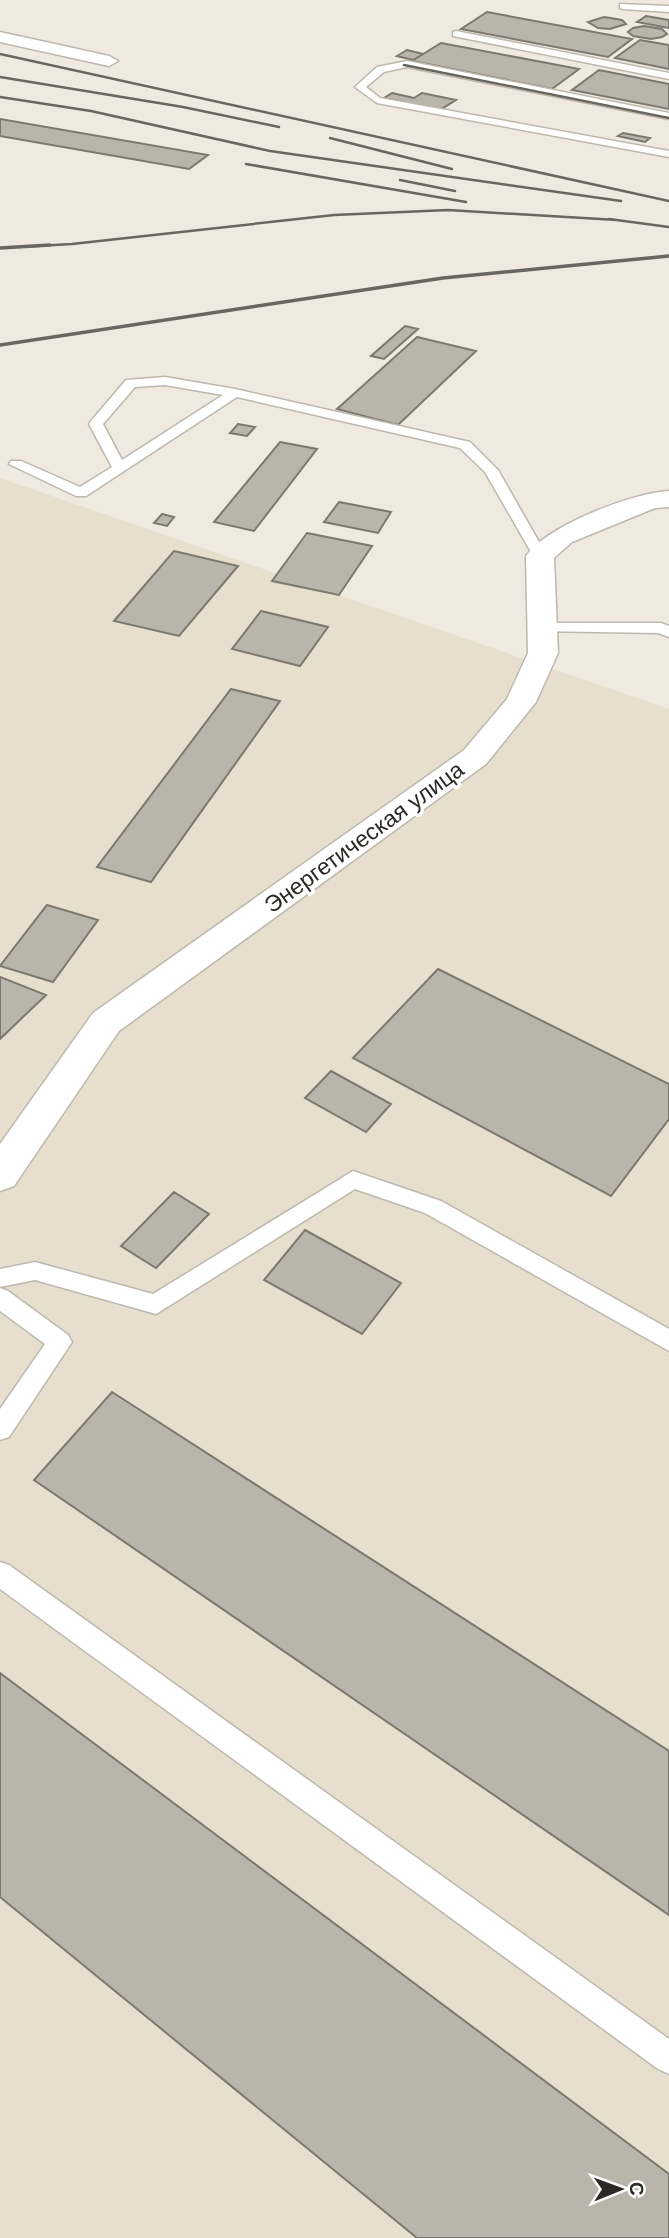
<svg xmlns="http://www.w3.org/2000/svg" width="669" height="2238" viewBox="0 0 669 2238" font-family="Helvetica,sans-serif">
  <style>
    .built { fill: #e7dece }
    .building { fill: #bab5ab; stroke: #7d786f; stroke-width: 2 }
    .lines { fill: none; stroke-linecap: round; stroke-linejoin: round }
    .lane-casing { stroke: #bdb8ae; stroke-width: 3 }
    .street-casing { stroke: #bdb8ae; stroke-width: 3 }
    .lane { fill: #fff; fill-rule: evenodd }
    .street { fill: #fff; fill-rule: evenodd }
    .rail-far1 { stroke: #696660; stroke-width: 2.5 }
    .rail { stroke: #696660; stroke-width: 3.5 }
    .labels { text-anchor: middle; dominant-baseline: central; stroke-width: 7; stroke-linejoin: round; paint-order: stroke }
    .street-label { font-size: 23px; fill: #2b2925; stroke: #fff }
  </style>
  <rect width="100%" height="100%" fill="#efe9df"/>
  <!-- built -->
  <path class="built" d="M 0,478 L 669,709 L 669,2238 L 0,2238 Z"/>
  <!-- building -->
  <path class="building" d="M 487,12 L 632,39 L 608,57 L 461,29 Z
    M 646,16 L 669,20 L 669,28 L 637,22 Z
    M 604,17 L 622,20 L 626,24 L 610,29 L 598,28 L 588,22 Z
    M 644,26 L 662,29 L 667,34 L 662,37 L 651,39 L 633,36 L 628,32 L 633,28 Z
    M 640,40 L 669,45 L 669,69 L 615,58 Z
    M 441,43 L 579,69 L 552,89 L 412,61 Z
    M 407,50 L 423,54 L 413,60 L 397,56 Z
    M 599,70 L 669,84 L 669,109 L 572,90 Z
    M 392,93 L 414,98 L 422,93 L 456,100 L 440,110 L 384,98 Z
    M 0,119 L 208,155 L 189,169 L 0,136 Z
    M 623,133 L 650,138 L 645,142 L 618,136 Z
    M 405,326 L 418,329 L 384,359 L 371,356 Z
    M 417,337 L 476,351 L 398,425 L 337,409 Z
    M 238,424 L 255,427 L 247,436 L 230,433 Z
    M 280,442 L 317,449 L 254,531 L 214,522 Z
    M 339,502 L 391,512 L 378,533 L 324,522 Z
    M 162,514 L 174,517 L 167,526 L 154,523 Z
    M 307,533 L 372,546 L 339,595 L 272,581 Z
    M 174,551 L 238,566 L 179,636 L 114,621 Z
    M 261,611 L 328,627 L 300,666 L 232,649 Z
    M 231,689 L 280,701 L 151,882 L 97,867 Z
    M 47,905 L 98,920 L 53,982 L 0,966 Z
    M 438,969 L 669,1084 L 669,1119 L 611,1196 L 353,1058 Z
    M 0,977 L 46,995 L 0,1039 Z
    M 331,1071 L 391,1104 L 366,1132 L 305,1098 Z
    M 174,1192 L 209,1214 L 156,1268 L 121,1246 Z
    M 305,1230 L 401,1283 L 362,1334 L 264,1280 Z
    M 112,1392 L 669,1751 L 669,1915 L 34,1480 Z
    M 0,1673 L 669,2174 L 669,2238 L 417,2238 L 0,1897 Z"/>
  <g class="lines">
    <defs>
      <path id="lane" d="M 620,4 L 669,6 L 669,12 L 623,9 L 620,8 Z
        M 456,31 L 669,73 L 669,79 L 453,36 L 453,32 Z
        M 407,61 L 669,113 L 669,119 L 407,67 L 384,72 L 366,87 L 380,98 L 669,151 L 669,157 L 377,103 L 355,87 L 377,67 Z
        M 165,377 L 235,389 L 470,442 L 498,470 L 547,556 L 540,560 L 535,559 L 485,472 L 460,448 L 237,397 L 86,496 L 76,496 L 9,464 L 11,461 L 21,461 L 80,487 L 112,467 L 89,424 L 91,421 L 126,380 ZM 165,385 L 223,395 L 122,460 L 103,424 L 135,387 Z
        M 541,623 L 661,623 L 669,626 L 669,637 L 658,633 L 535,631 L 533,628 L 535,625 Z
        M 353,1171 L 441,1201 L 669,1329 L 669,1351 L 425,1213 L 355,1189 L 156,1314 L 35,1280 L 0,1287 L 0,1269 L 35,1262 L 153,1294 Z
        M 0,1288 L 8,1291 L 68,1335 L 72,1342 L 9,1437 L 0,1440 L 0,1409 L 45,1344 L 0,1311 Z
        M 0,1562 L 9,1565 L 669,2039 L 669,2074 L 658,2069 L 0,1589 Z"/>
      <path id="street" d="M 0,32 L 109,56 L 118,61 L 109,66 L 0,42 Z
        M 669,491 L 669,507 L 655,508 L 572,542 L 554,558 L 558,653 L 536,702 L 486,764 L 119,1031 L 14,1186 L 0,1191 L 0,1144 L 93,1013 L 464,750 L 507,699 L 528,653 L 526,556 C 548,525 632,493 669,491 Z"/>
    </defs>
    <!-- lane casing -->
    <use href="#lane" class="lane-casing"/>
    <!-- street casing -->
    <use href="#street" class="street-casing"/>
    <!-- lane -->
    <use href="#lane" class="lane"/>
    <!-- street -->
    <use href="#street" class="street"/>
    <!-- rail-far1 -->
    <path class="rail-far1" d="M 0,54 L 669,201
      M 404,65 L 669,118
      M 0,77 L 183,107 L 279,127
      M 0,97 L 91,111 L 270,151 L 621,201
      M 330,138 L 452,169
      M 246,164 L 466,202
      M 400,180 L 455,191
      M 609,219 L 669,227
      M 19,247 L 72,244 L 334,215 L 448,210 L 617,220"/>
    <!-- rail -->
    <path class="rail" d="M 0,248 L 50,245
      M 0,345 L 443,278 L 669,256"/>
  </g>
  <g class="labels">
    <!-- street labels -->
    <g class="street-label">
      <text transform="translate(364 837) rotate(-36)">Энергетическая улица</text>
    </g>
  </g>
  <!-- north arrow -->
  <g transform="translate(620 2189) rotate(89)" stroke="#ffffff" stroke-width="5" paint-order="stroke">
  <path d="M0-5L12 26L0 18L-12 26Z" fill="#2b2925"/>
  <text y="-10" font-size="19" font-weight="bold" text-anchor="middle" fill="#2b2925">С</text>
  </g>
</svg>
